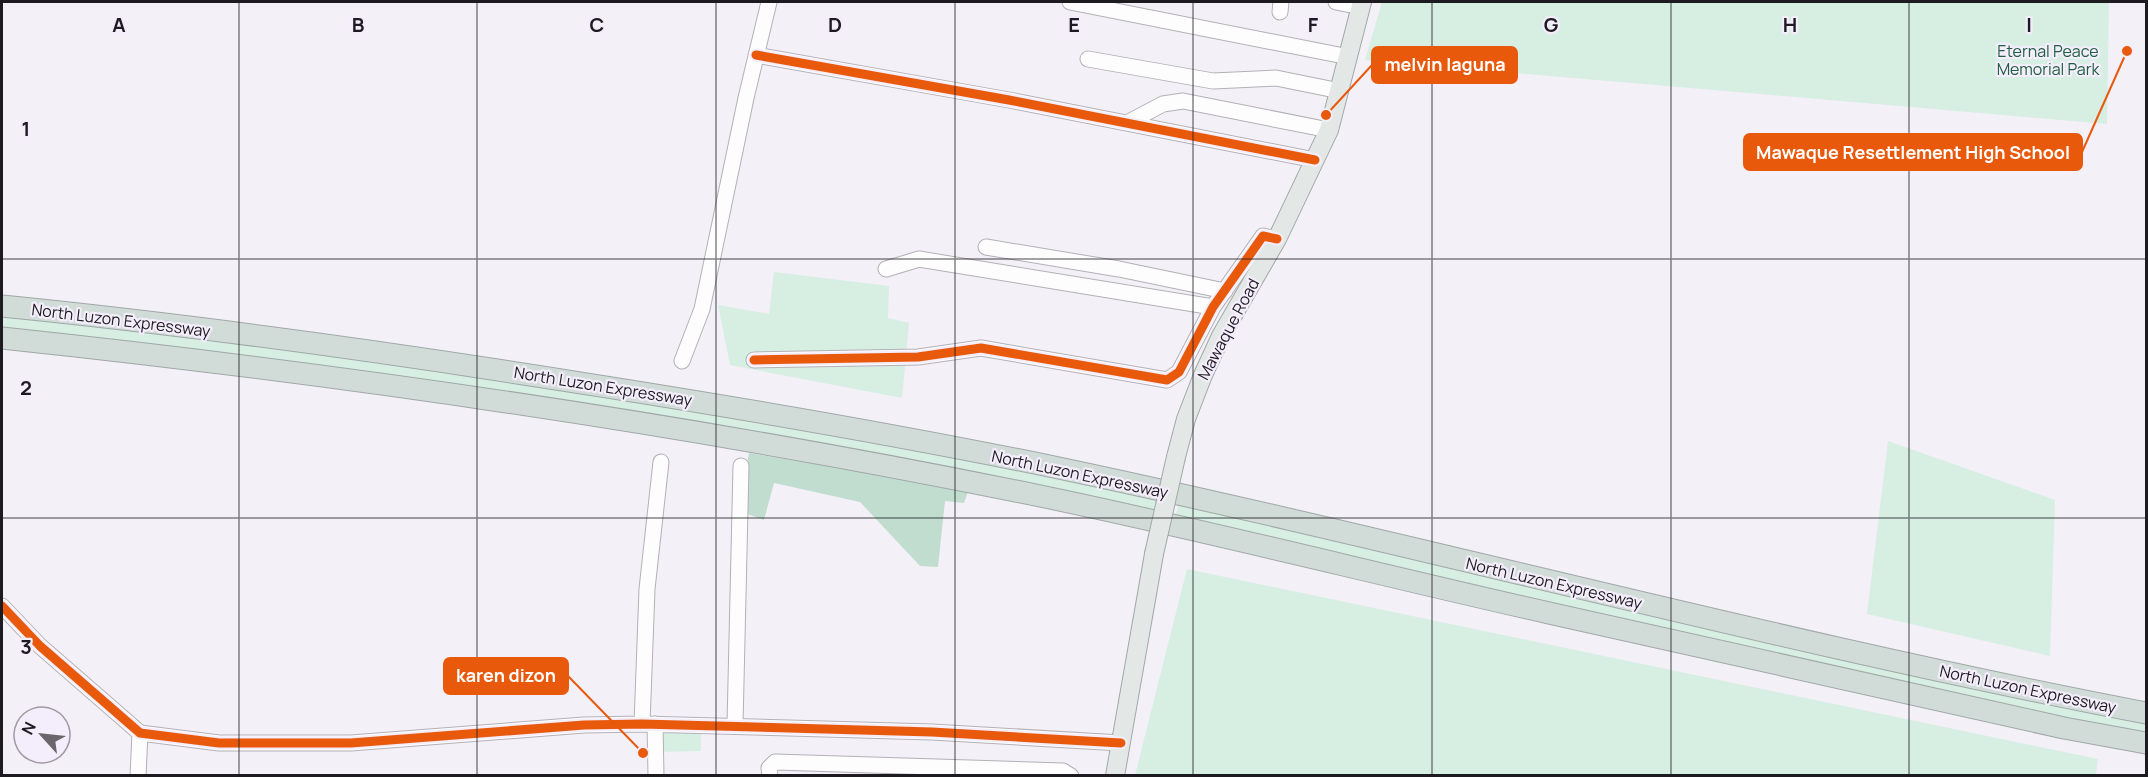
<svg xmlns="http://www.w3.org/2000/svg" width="2148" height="777" viewBox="0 0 2148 777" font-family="Manrope,sans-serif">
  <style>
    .green { fill: #d7eee3 }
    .forest { fill: #c1ddd0 }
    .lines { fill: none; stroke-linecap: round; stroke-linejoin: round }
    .minor-casing { stroke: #b3b0b6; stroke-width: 17 }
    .major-casing { stroke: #a0a8a7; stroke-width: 20 }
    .highway-casing { stroke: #a0a8a7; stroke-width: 23 }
    .minor { stroke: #fdfdfe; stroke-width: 15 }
    .major { stroke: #e3e8e6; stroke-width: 18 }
    .highway { stroke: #d1dbd7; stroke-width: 21 }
    .major-bridge-casing { stroke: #a0a8a7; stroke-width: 20; stroke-linecap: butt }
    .major-bridge { stroke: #e3e8e6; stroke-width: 18 }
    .cycleway-casing { stroke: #f4edfb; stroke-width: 13 }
    .cycleway { stroke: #e8590c; stroke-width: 9 }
    .grid { fill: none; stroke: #1e1b20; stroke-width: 1.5; stroke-opacity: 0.55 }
    .labels { text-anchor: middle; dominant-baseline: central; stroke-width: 4.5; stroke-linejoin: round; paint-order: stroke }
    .park-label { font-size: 16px; fill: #216042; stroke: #f4edfb }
    .street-label { font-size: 16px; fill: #1e1b20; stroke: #f4edfb }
    .grid-label { font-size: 20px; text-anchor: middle; font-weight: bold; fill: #1e1b20; stroke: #f4edfb; stroke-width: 4.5; stroke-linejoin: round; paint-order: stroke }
    .leader { fill: none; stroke: #e8590c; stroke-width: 2 }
    .callout-dot { fill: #e8590c; stroke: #f4edfb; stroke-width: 2 }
    .callout { fill: #e8590c; stroke: #e8590c; stroke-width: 2 }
    .callout-label { font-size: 18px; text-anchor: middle; font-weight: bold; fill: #fff }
  </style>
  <rect width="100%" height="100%" fill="#f4f0f8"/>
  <!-- green -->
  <path class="green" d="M 1382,2 L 2109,2 L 2107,124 L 1365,60 Z
    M 774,272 L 889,286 L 888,318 L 909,323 L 902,398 L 730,365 L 718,305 L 769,314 Z
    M 2,313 L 335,354 L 743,416 L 1166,498 L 1161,518 L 161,346 L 2,328 Z
    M 1888,441 L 2055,500 L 2050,656 L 1867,614 Z
    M 1179,502 L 2146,720 L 2146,737 L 1174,522 Z
    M 1187,569 L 2098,759 L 2096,775 L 1135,775 Z
    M 659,726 L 701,726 L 701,751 L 659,752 Z"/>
  <!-- forest -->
  <path class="forest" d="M 749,453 L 969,489 L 964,503 L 945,501 L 938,567 L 920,566 L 860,502 L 774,483 L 764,520 L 739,511 Z"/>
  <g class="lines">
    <defs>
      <path id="minor" d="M 1070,2 L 1349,57
        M 1336,2 L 1361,7
        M 1280,12 L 1281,2
        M 756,55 L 1009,100 L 1315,160
        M 1088,59 L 1213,81 L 1276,78 L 1340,91
        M 1127,123 L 1163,104 L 1183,101 L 1329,130
        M 986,247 L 1119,269 L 1225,291
        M 886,269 L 919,259 L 1213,307
        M 754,360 L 918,357 L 981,348 L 1167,380 L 1179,372 L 1213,307 L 1263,236 L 1277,239
        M 682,361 L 702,309 L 746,98 L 769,2
        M 2,606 L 40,646 L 140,733 L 219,743 L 351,743 L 584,725 L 642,724 L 932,732 L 1121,743
        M 642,724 L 647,589 L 661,462
        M 655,724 L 656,776
        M 735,725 L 741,466
        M 138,776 L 140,733
        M 770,776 L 769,768 L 775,762 L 1063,771 L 1071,776"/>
      <path id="major" d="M 1176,457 L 1186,419 L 1203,375 L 1221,336 L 1277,239 L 1329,130 L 1362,2
        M 1115,776 L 1154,554"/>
      <path id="highway" d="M 2,306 C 202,326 401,354 600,386 C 752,410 903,436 1054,467 C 1419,544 1780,643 2146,713
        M 2,338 C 351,375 700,426 1045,497 C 1213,532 1380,575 1549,613 C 1720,652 1892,689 2064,728 L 2146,743"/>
    </defs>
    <!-- minor casing -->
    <use href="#minor" class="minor-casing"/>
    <!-- major casing -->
    <use href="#major" class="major-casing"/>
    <!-- highway casing -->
    <use href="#highway" class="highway-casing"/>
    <!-- minor -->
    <use href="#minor" class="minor"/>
    <!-- major -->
    <use href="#major" class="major"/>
    <!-- highway -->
    <use href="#highway" class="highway"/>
    <defs>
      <path id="major-bridge" d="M 1154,554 L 1176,457"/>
    </defs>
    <!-- major-bridge casing -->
    <use href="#major-bridge" class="major-bridge-casing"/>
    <!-- major-bridge -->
    <use href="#major-bridge" class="major-bridge"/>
    <defs>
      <path id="cycleway" d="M 756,55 L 1009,100 L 1315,160
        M 754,360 L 918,357 L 981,348 L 1167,380 L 1179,372 L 1213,307 L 1263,236 L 1277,239
        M 2,606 L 40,646 L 140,733 L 219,743 L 351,743 L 584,725 L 642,724 L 932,732 L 1121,743"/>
    </defs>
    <!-- cycleway casing -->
    <use href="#cycleway" class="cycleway-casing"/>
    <!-- cycleway -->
    <use href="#cycleway" class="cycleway"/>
  </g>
  <!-- grid -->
  <path class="grid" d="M 239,2 L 239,776M 477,2 L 477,776M 716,2 L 716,776M 955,2 L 955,776M 1193,2 L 1193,776M 1432,2 L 1432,776M 1671,2 L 1671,776M 1909,2 L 1909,776M 2,259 L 2146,259M 2,518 L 2146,518"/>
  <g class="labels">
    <!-- park labels -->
    <g class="park-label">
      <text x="2048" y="51">Eternal Peace<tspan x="2048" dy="18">Memorial Park</tspan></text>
    </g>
    <!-- street labels -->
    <g class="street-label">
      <text transform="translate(121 320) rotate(7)">North Luzon Expressway</text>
      <text transform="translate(1228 329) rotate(-62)">Mawaque Road</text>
      <text transform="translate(603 386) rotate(9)">North Luzon Expressway</text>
      <text transform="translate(1080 474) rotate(12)">North Luzon Expressway</text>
      <text transform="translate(1554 583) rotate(13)">North Luzon Expressway</text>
      <text transform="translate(2028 689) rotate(12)">North Luzon Expressway</text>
    </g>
  </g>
  <g class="grid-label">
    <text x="119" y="32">A</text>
    <text x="358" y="32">B</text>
    <text x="597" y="32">C</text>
    <text x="835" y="32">D</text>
    <text x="1074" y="32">E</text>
    <text x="1313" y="32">F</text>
    <text x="1551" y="32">G</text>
    <text x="1790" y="32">H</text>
    <text x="2029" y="32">I</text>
    <text x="26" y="136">1</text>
    <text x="26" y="395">2</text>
    <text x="26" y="654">3</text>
  </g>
  <!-- callouts -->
  <path class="leader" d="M1326 115L1372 65M2127 51L2082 152M643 753L568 676"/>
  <g class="callout-dot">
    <circle cx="1326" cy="115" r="6"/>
    <circle cx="2127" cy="51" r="6"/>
    <circle cx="643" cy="753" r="6"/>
  </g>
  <g class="callout">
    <rect x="1372" y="47" width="145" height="36" rx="6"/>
    <rect x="1744" y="134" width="338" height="36" rx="6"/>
    <rect x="444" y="658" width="124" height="36" rx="6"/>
  </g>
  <g class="callout-label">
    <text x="1445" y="71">melvin laguna</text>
    <text x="1913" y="159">Mawaque Resettlement High School</text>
    <text x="506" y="682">karen dizon</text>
  </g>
  <!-- border -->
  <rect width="2148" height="777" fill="none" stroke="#1e1b20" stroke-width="6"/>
  <!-- north arrow -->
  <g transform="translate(42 735) rotate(297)"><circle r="28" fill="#f4edfb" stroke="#9e99a3" stroke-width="1.5"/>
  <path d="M0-4.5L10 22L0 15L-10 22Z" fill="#69666c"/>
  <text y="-9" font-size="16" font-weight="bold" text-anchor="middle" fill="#1e1b20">N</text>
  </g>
</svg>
